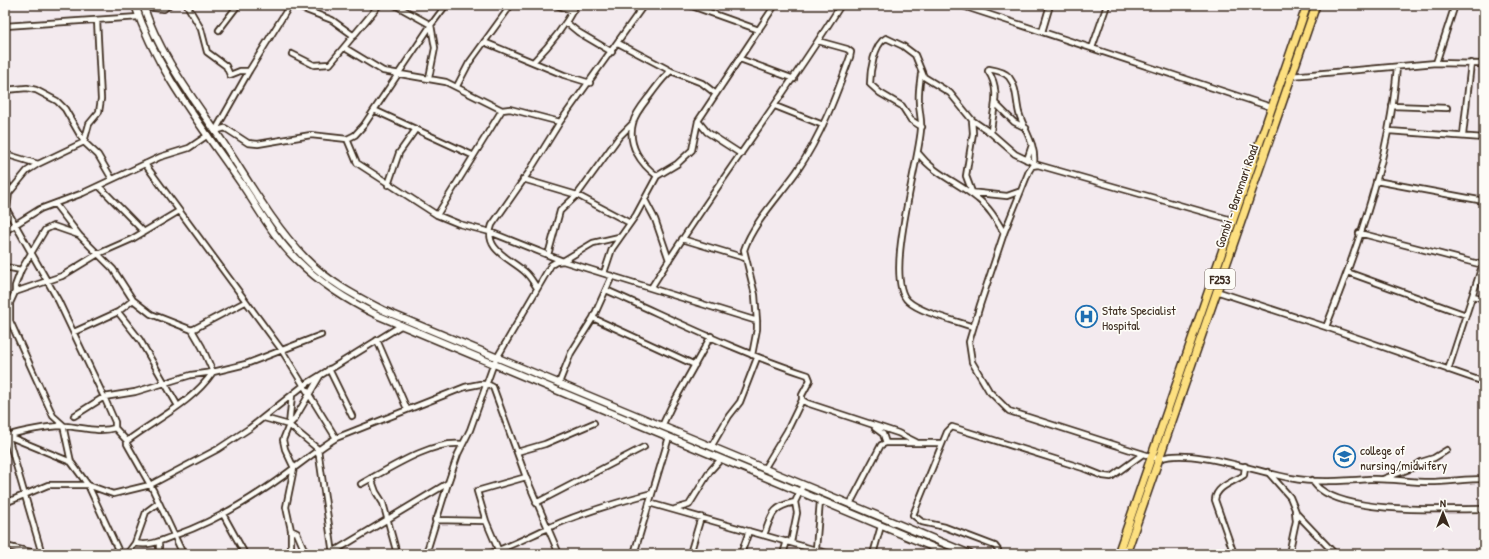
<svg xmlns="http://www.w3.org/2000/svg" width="1489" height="559" viewBox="0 0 1489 559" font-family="'Patrick Hand',sans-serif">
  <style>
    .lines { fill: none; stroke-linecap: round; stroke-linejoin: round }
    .minor-casing { stroke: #3b2a1e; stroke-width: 8 }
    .secondary-casing { stroke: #3b2a1e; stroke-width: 9 }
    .primary-casing { stroke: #3b2a1e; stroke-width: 10 }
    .minor { stroke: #fdfcf7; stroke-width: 4.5 }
    .secondary { stroke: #fdfcf7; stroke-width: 6 }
    .primary { stroke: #fde080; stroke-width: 7 }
    .labels { text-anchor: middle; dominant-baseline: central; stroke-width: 3.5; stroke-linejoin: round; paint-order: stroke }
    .shield { fill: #fdfcf7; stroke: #75695f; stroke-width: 1 }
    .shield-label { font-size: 12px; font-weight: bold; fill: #3b2a1e }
    .street-label { font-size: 13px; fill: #3b2a1e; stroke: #fdfcf7 }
    .poi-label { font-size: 13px; fill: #3b2a1e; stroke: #fdfcf7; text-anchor: start }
  </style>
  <rect width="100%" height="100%" fill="#f3eaee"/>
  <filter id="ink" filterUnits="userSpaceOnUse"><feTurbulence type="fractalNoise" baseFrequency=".025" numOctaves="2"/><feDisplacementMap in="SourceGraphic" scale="8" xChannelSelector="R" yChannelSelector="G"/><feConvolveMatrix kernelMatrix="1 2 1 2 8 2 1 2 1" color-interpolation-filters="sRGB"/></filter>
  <g filter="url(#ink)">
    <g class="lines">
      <defs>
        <path id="minor" d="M 187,5 L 201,29 L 207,52 L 226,66 L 230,75 L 240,71 L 249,71
          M 293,5 L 332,20 L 354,36
          M 395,5 L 431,25 L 435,48 L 429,78
          M 556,5 L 573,11
          M 689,5 L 759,30
          M 960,5 L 1271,107
          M 143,7 L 164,9 L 169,5
          M 567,23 L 578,32 L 612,52
          M 5,26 L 139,17
          M 219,30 L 238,5
          M 1042,32 L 1050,5
          M 484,42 L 564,75 L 590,83
          M 618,43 L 671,71
          M 345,48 L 383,71 L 446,82 L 502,110 L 510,109 L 560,122
          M 1092,48 L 1107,5
          M 292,54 L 314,65 L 330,64 L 379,5
          M 740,59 L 794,79
          M 534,61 C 551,44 565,26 576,5
          M 1436,63 L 1455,5
          M 921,74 C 920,83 918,93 919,102 C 919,111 922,120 921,129 C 919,163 883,279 908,301 C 921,313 957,321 973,327
          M 1291,76 L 1436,63 L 1484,64
          M 457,86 L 469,63 L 511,5
          M 5,90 L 27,88 L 36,90 L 57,101 L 65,109 L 84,142 L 98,155 L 112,179
          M 995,103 L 1014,122 L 1026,128
          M 775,106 L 823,125
          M 1392,106 L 1447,108
          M 374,110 L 472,155
          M 698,121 L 707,132 L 741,154
          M 922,127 L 911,120 L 902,106 L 880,93 L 870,84 C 870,71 874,44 886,38 L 903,46 L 915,55 L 924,77 L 950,93 L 972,120 L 991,133 L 1015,154 L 1038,165 L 1232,220
          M 215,131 L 225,128 L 248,143 L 258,144 L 311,135 L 347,139 L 355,135 L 364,125 L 431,25 L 446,5
          M 215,131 L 249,71 L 290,5
          M 1389,131 L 1484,138
          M 991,133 C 992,111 1002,91 988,71 L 989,69 C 995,70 1005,72 1009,77 C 1017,87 1016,101 1019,113 C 1024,130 1036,144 1034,163
          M 1463,135 L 1471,63
          M 347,139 L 357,163 L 437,215 L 459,224 L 490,232 L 563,261 L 757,321
          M 918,153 C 935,175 958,182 978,199 C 990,208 997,221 1004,233
          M 5,154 L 38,164
          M 1027,160 L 1032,145
          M 145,164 L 281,349 L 336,438
          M 1038,165 L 1032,166 L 1029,171 L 1004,233 L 980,305 L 969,342 L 972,362 L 989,391 L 1009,411 L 1159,459 C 1190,447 1257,472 1290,478 C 1315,483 1343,481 1369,479 C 1389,478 1409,482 1429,482 C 1447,482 1466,479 1484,479
          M 5,171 L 9,193 L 7,210 L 58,300 L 104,397 L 115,422 L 115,428 L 127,441 L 127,444 L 153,490 L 183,554
          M 657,176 C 641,164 627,145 633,123 C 635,113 645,102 651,94 C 657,86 663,77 671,71 L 702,83 L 716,94
          M 523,179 L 577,195 L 630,223
          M 1376,181 L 1484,201
          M 388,185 L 399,153 L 416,129
          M 99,186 L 144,232
          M 969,192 L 1007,196 L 1021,191
          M 972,192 L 966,176 L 973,133 L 972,120
          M 9,193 L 27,171 L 38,164 L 84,142 L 89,124 L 99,112 L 101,99 L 97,20
          M 645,200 L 655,219 L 669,260
          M 55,204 L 79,235 L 113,269 L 133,300 L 151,314 L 192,330 L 202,347 L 213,372 C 192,403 156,419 127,441
          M 437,215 L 502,110
          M 5,231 L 40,209 L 83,193 L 160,157 L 189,148 L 208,135
          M 1359,233 L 1483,265
          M 682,239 L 745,258
          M 548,255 L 560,211 L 577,195 L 619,137 L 633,123
          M 5,267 L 21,270
          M 1347,272 L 1466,315
          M 604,273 L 612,249 L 636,215 L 657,176 L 677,164 L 692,150 L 698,121 L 775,5
          M 537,288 C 533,282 530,276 524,271 C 509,258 483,249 492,225 L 529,172 L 560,122 L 644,5
          M 651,288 C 711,191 781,101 841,5
          M 606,290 C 672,319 739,353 808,375 L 810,380 L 802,395 L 802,400 L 807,403 L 898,433 L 916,442
          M 1216,291 L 1326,327 L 1484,382
          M 15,292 L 62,276 L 98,254 L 132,239 L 179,211
          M 1473,296 L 1484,299
          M 118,312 L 140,340 L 178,406
          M 593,318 L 695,365
          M 1326,327 C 1359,244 1390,156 1397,67
          M 192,330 L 245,302
          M 74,332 L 118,312 L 133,300
          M 377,340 L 407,409
          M 752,355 L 757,329 L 757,321 L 755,295 L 744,250 C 753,223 781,194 797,171 C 821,136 836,96 850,57 L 851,52 L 847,49 L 818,41
          M 329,369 L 352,416
          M 1448,370 L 1483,263
          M 559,383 L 571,353 L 593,318 L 612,276
          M 74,416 L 104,397 L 135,392 L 191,375 L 213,372 L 246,364 L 321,335
          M 264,418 L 289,425 L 318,449 L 333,554
          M 289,425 L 292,395
          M 662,426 L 671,407 L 711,336
          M 5,427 L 42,554
          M 875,428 L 883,434 L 886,443
          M 7,436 C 18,432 53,425 65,426 C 81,427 99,433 115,428
          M 8,436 L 71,462 L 88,485 L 120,554
          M 711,447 L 729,416 L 740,402 L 757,358
          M 517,452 L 545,444 L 594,423
          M 71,462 L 63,425 L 53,416 L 10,321 L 10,303 L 15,292 L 15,286 L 21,270 L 45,230 L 53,226 L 79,235
          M 764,469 L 787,431 L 802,400
          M 1268,472 L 1290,497 L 1297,514 L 1335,554
          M 371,478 L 376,492 L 383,503 L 397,554
          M 1383,479 L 1412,468 L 1421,462 L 1434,458 L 1447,450
          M 1312,480 C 1314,483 1317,487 1320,489 C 1351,514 1443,509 1482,509
          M 361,484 C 387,470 432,440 462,444
          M 5,503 L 48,485 L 88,485 L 113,494 L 150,485 L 218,449 L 250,428 L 303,386 L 402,325
          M 536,503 L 644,447
          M 649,503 L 830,554
          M 850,504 L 881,445 L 886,443 L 942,443
          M 675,509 L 689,505 L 710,471 L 721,459
          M 224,516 L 245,554
          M 435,520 L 486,521
          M 291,530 L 297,533 L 306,554
          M 764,535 C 772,515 771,507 795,502
          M 791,542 L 797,513 L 795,502 L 803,485
          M 135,543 C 150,547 162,540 176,535 C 219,520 257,496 294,468 C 308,458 321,447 336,438 L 465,387 L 480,384 L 487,384 L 493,387 L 526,477 L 559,554
          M 159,543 L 159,554
          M 5,546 L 39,554
          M 333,552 L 448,483 L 458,454 L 470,430 L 494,363 L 551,265 L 556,262 L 563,261 L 593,243 L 619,237
          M 127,554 L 135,543 L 146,512 L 158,503
          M 291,554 L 291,530 L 286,507 L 294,468 L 285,449 L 283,440 L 289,425 L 294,420 L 320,376
          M 426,554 L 448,483
          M 488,554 C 509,547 528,537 548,528 C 580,513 618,502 652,493
          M 500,554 L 486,521 L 477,491 L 526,477
          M 634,554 L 669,437
          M 690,554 L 701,517
          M 741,554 L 749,531
          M 783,554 L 787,541
          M 817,554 L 816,549 L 820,501
          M 873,554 L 881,526
          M 997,554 L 998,550 L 995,546 L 945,527 L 922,522 L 913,515 L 947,432 L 952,427 L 1083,468 L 1103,476 L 1111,477 L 1143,454
          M 1234,554 L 1215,500 C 1216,486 1234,482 1244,475 L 1245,466
          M 1289,554 L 1296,521 L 1295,511"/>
        <path id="secondary" d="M 135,5 C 157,72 204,129 243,186 C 260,211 275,239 297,260 C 321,284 348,301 379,316 L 949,554
          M 143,5 C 160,57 194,99 224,144 C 249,182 273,225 305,258 C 328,282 356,296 385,311 L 970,554"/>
        <path id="primary" d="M 1118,554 L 1307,5
          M 1126,554 L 1316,5"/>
      </defs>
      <!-- minor casing -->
      <use href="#minor" class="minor-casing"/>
      <!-- secondary casing -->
      <use href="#secondary" class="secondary-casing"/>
      <!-- primary casing -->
      <use href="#primary" class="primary-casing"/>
      <!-- minor -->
      <use href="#minor" class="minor"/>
      <!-- secondary -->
      <use href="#secondary" class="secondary"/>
      <!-- primary -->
      <use href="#primary" class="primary"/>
    </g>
  </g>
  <!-- icons -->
  <defs>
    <symbol id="hospital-ring" viewBox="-11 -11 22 22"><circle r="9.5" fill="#fdfcf7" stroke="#1f6fb2" stroke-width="1.5"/><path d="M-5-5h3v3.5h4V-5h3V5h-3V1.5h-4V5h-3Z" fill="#1f6fb2"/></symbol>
    <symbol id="university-ring" viewBox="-11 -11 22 22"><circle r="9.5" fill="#fdfcf7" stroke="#1f6fb2" stroke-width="1.5"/><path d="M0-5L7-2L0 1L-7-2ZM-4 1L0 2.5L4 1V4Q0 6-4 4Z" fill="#1f6fb2"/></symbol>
  </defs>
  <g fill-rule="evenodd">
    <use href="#hospital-ring" x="1074" y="304" width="25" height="25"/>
    <use href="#university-ring" x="1332" y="444" width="25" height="25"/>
  </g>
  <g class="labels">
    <!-- shield labels -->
    <rect class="shield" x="1205" y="269" width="30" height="20" rx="3"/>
    <g class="shield-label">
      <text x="1220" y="279">F253</text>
    </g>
    <!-- street labels -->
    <g class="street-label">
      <text transform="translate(1236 196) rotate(-71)">Gombi - Baromari Road</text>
    </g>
    <!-- poi labels -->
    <g class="poi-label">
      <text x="1102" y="310">State Specialist<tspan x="1102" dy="15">Hospital</tspan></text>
      <text x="1360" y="450">college of<tspan x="1360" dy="15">nursing/midwifery</tspan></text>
    </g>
  </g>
  <!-- margin -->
  <rect width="1489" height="559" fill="none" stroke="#fdfcf7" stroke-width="20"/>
  <rect x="10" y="10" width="1469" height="539" fill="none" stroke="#3b2a1e" stroke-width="1.5" filter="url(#ink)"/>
  <!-- north arrow -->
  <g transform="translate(1443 513)" stroke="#fdfcf7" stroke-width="3" paint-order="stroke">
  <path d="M0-3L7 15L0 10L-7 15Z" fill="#3b2a1e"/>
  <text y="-6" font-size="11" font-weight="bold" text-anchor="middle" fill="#3b2a1e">N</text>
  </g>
</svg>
